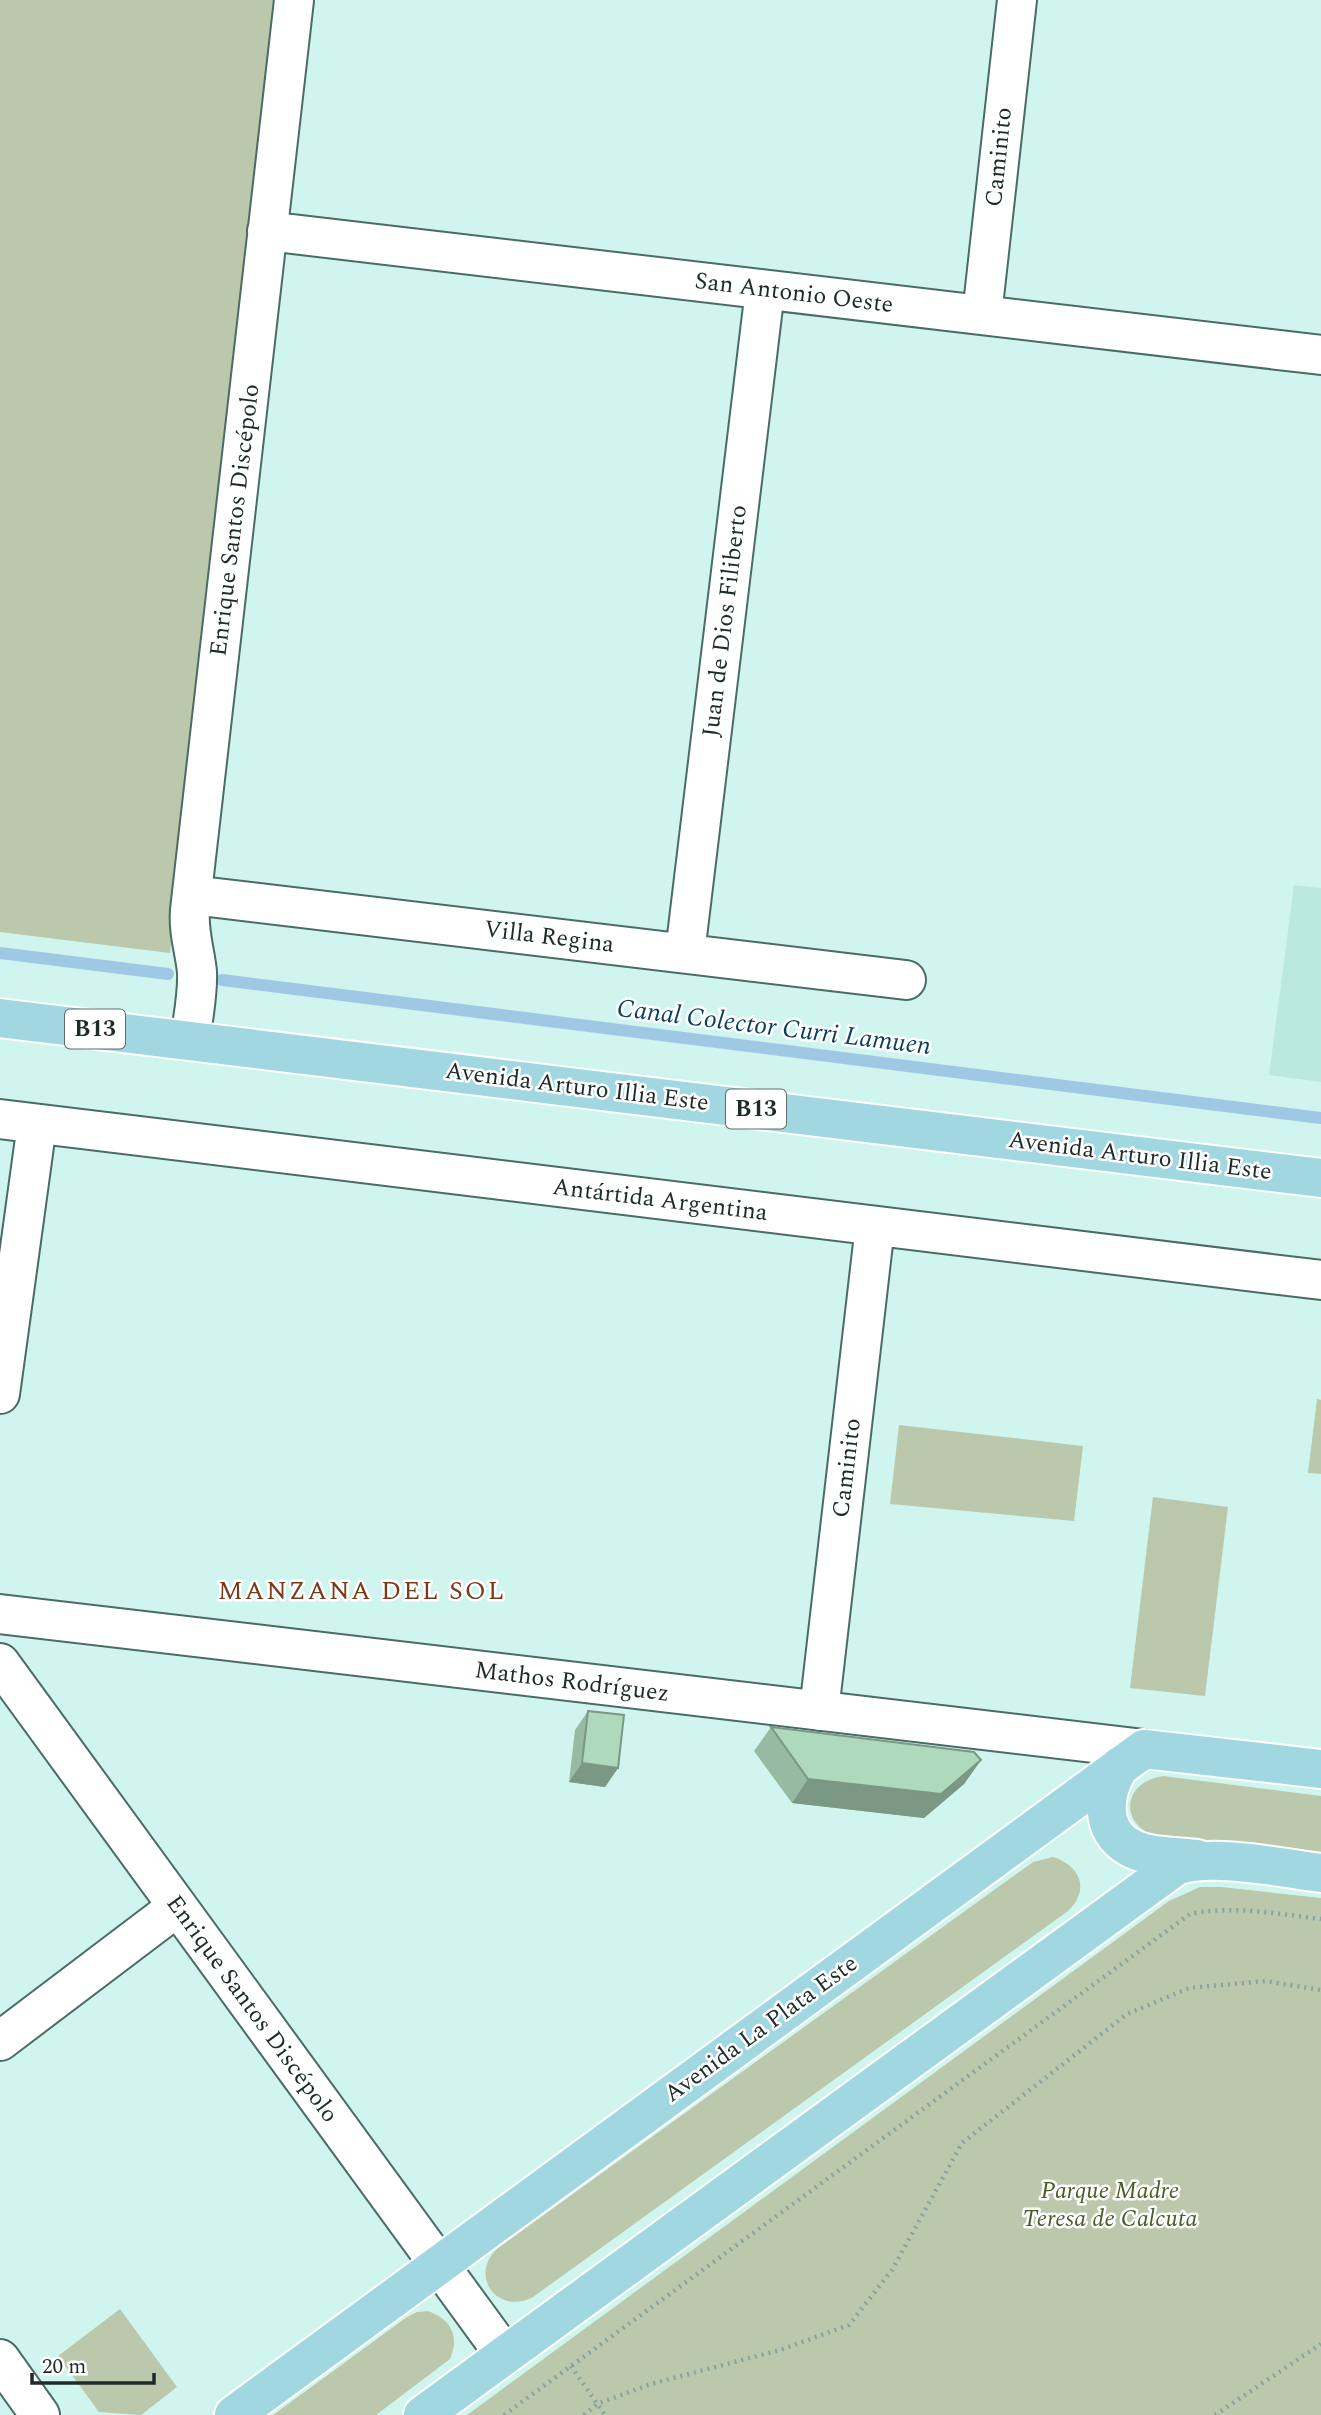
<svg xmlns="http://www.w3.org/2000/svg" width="1321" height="2415" viewBox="0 0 1321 2415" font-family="Spectral,serif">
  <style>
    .built { fill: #bbe9e0 }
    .green { fill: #bbc8ac }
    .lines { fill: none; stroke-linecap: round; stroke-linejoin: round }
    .stream { stroke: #9fc8e4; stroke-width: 12 }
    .minor-casing { stroke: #4a6b66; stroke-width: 42 }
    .major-casing { stroke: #fff; stroke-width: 42 }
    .path { stroke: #88a49f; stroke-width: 4.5; stroke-dasharray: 2 5; stroke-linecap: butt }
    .minor { stroke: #fff; stroke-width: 38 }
    .major { stroke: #a0d7e0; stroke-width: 38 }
    .wall { fill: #96bba2 }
    .shaded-wall { fill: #7a9884 }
    .building { fill: #aed9bc; stroke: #7a9884; stroke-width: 2 }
    .labels { text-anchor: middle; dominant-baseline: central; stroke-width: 5; stroke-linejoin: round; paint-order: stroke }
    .shield { fill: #fff; stroke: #616b69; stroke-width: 2 }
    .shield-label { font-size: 23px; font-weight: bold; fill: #1d2b29 }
    .street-label { font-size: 24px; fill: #1d2b29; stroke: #fff }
    .park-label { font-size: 24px; font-style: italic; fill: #475f24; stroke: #fff }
    .water-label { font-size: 26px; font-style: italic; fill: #0a3f5b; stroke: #fff }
    .neighbourhood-label { font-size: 26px; letter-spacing: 2px; fill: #7a3a19; stroke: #fff }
  </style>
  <rect width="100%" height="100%" fill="#d0f5ee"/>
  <!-- built -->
  <path class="built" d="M 1294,885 L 1321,888 L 1321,1082 L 1269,1075 Z"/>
  <!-- green -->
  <path class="green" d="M 0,0 L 278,0 L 170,953 L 0,932 Z
    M 1317,1399 L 1321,1400 L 1321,1474 L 1308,1473 Z
    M 899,1425 L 1083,1446 L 1074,1521 L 890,1504 Z
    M 1153,1497 L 1228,1507 L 1205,1696 L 1130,1688 Z
    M 1163,1776 L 1321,1796 L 1321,1854 L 1151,1835 C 1117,1817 1127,1781 1163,1776 Z
    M 1053,1857 C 1081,1866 1090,1890 1068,1911 L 533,2297 C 497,2316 468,2275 498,2248 L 1033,1862 Z
    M 1200,1887 L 1221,1887 L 1321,1898 L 1321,2415 L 467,2415 L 1169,1901 Z
    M 120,2309 L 177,2387 L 141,2415 L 99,2412 L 58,2356 Z
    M 428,2311 C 451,2319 460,2336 450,2359 L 376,2415 L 273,2415 L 407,2317 L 417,2312 Z"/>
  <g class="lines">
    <!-- stream -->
    <path class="stream" d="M 0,953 L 168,974
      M 222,980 L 1321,1118"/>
    <defs>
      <path id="minor" d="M 267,231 L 1321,355
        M 982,315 L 1017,0
        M 192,895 L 906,980
        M 685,953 L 765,290
        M 190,1040 C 193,1018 198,995 197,972 C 195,951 188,932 190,910 L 294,0
        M 0,1119 L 1321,1280
        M 0,1394 L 37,1124
        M 0,1614 L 1144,1749
        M 0,1663 L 505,2355
        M 819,1711 L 875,1226
        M 0,2041 L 177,1907
        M 0,2359 L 40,2415"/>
      <path id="major" d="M 0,1018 L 1321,1178
        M 1120,1766 C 1103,1792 1098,1831 1131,1848 C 1150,1858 1177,1856 1197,1859
        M 234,2415 L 1144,1749 L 1321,1769
        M 423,2415 L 1176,1866 C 1210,1853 1283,1868 1321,1873"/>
    </defs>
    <!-- minor casing -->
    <use href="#minor" class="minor-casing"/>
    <!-- major casing -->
    <use href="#major" class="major-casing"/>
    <!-- path -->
    <path class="path" d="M 571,2366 L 605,2415
      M 504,2415 L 1190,1914 C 1234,1905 1277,1914 1321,1919
      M 584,2415 L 597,2404 L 651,2384 L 780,2350 L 849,2325 L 892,2270 L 962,2143 L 1127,2014 L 1189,1988 L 1265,1981 L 1321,1990
      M 1215,2415 L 1321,2344"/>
    <!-- minor -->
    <use href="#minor" class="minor"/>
    <!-- major -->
    <use href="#major" class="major"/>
  </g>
  <!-- wall -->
  <path class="wall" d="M 588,1711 L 618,1768 L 605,1787 L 569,1782 L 575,1730 Z
    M 771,1727 L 981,1760 L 964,1784 L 924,1818 L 792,1803 L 754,1751 Z"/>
  <!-- shaded-wall -->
  <path class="shaded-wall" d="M 981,1760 L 964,1784 L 924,1818 L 792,1803 L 808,1779 Z
    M 582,1763 L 618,1768 L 605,1787 L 569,1782 Z"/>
  <!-- building -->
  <path class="building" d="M 588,1711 L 624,1715 L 618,1768 L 582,1763 Z
    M 771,1727 L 974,1752 L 981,1760 L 941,1794 L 808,1779 Z"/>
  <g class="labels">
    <!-- shield labels -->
    <g class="shield">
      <rect x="65" y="1009.5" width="60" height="39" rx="5"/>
      <rect x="726" y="1089.5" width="60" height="39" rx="5"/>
    </g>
    <g class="shield-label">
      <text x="95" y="1029">B13</text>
      <text x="756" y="1109">B13</text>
    </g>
    <!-- street labels -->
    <g class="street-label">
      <text transform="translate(999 157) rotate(-84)">Caminito</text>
      <text transform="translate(794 293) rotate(7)">San Antonio Oeste</text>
      <text transform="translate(235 520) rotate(-83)">Enrique Santos Discépolo</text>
      <text transform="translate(725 621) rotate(-83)">Juan de Dios Filiberto</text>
      <text transform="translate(549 937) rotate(7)">Villa Regina</text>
      <text transform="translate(577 1087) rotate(7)">Avenida Arturo Illia Este</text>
      <text transform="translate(1140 1156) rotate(7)">Avenida Arturo Illia Este</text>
      <text transform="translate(660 1200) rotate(7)">Antártida Argentina</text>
      <text transform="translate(847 1468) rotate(-83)">Caminito</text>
      <text transform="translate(572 1682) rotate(7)">Mathos Rodríguez</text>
      <text transform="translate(252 2009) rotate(54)">Enrique Santos Discépolo</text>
      <text transform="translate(761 2029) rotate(-36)">Avenida La Plata Este</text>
    </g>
    <!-- park labels -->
    <g class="park-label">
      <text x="1110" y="2191">Parque Madre<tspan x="1110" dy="28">Teresa de Calcuta</tspan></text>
    </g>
    <!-- water labels -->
    <g class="water-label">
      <text transform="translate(774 1027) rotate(7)">Canal Colector Curri Lamuen</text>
    </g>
    <!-- neighbourhood labels -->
    <g class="neighbourhood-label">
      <text x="362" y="1591">MANZANA DEL SOL</text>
    </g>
  </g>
  <!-- scale -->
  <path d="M32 2373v10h122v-10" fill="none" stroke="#1d2b29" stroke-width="3.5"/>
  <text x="42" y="2373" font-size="21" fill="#1d2b29" stroke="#ffffff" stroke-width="5" paint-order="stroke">20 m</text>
</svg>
